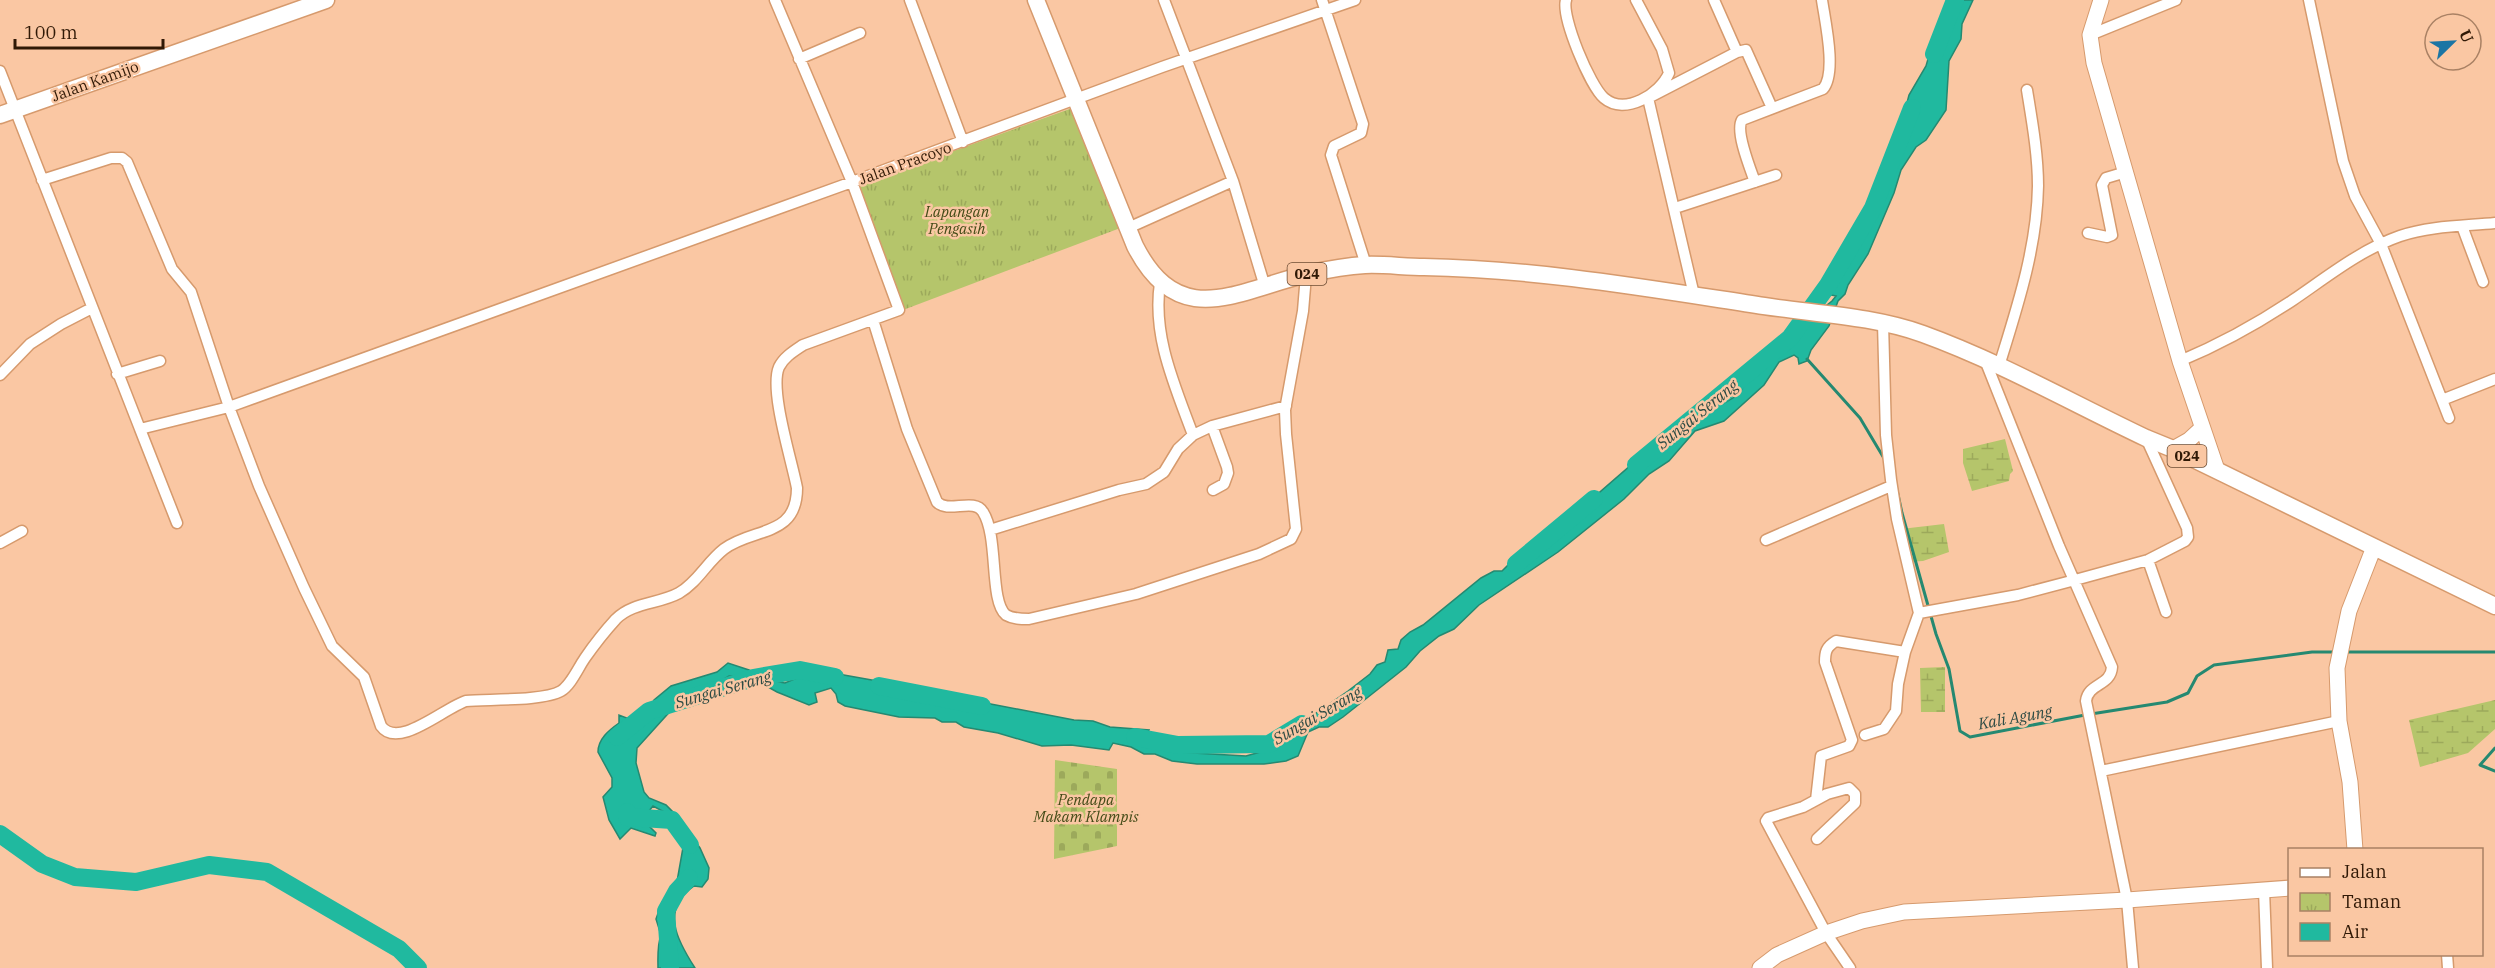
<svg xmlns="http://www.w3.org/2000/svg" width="2495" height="968" viewBox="0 0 2495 968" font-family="'IBM Plex Serif',serif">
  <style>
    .wetland { fill: url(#wetland-marsh) }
    .cemetery { fill: url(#cemetery-stones) }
    .park { fill: url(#park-tufts) }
    .water { fill: #20b99f; stroke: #258971; stroke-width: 1.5 }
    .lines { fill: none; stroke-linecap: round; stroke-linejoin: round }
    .stream { stroke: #258971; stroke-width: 3 }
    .river { stroke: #20b99f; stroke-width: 18 }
    .street-casing { stroke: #d69a6d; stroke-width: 13 }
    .secondary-casing { stroke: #d69a6d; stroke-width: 17 }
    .primary-casing { stroke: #d69a6d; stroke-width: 19 }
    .street { stroke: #fff; stroke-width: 10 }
    .secondary { stroke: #fff; stroke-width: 15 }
    .primary { stroke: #fff; stroke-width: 16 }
    .labels { text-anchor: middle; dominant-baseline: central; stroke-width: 5; stroke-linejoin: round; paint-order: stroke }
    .shield { fill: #fac7a3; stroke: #6d4d35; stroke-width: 1.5 }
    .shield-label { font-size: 14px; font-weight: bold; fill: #301906 }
    .street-label { font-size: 15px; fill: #301906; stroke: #fac7a3 }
    .park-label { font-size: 15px; font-style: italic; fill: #434b17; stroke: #fac7a3 }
    .water-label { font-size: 16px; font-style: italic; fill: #2d4b44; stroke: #fac7a3 }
  </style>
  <defs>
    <pattern id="wetland-marsh" width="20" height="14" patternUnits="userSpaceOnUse" patternTransform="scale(1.5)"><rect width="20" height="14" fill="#b5c56b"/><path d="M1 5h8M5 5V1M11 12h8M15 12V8" fill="none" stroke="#9ca95b"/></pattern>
    <pattern id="cemetery-stones" width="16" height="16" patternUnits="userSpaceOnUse" patternTransform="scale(1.5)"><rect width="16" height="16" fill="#b5c56b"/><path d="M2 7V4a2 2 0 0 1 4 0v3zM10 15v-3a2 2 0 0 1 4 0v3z" fill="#9ca95b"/></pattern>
    <pattern id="park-tufts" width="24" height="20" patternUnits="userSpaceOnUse" patternTransform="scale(1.5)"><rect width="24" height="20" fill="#b5c56b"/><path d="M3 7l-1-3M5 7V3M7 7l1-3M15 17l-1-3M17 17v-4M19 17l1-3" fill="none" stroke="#9ca95b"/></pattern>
  </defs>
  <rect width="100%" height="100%" fill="#fac7a3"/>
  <!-- wetland -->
  <path class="wetland" d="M 2005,439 L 2013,471 L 2010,474 L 2009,481 L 1972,491 L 1963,463 L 1963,449 Z
    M 1944,524 L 1949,552 L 1923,561 L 1907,562 L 1901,529 Z
    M 1945,667 L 1945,712 L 1921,712 L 1920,668 Z
    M 2495,700 L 2495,729 L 2468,753 L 2420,767 L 2409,720 Z"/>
  <!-- cemetery -->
  <path class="cemetery" d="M 1055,760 L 1117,769 L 1117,846 L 1054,859 Z"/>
  <!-- park -->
  <path class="park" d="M 1078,106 L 1123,227 L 903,310 L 859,185 Z"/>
  <!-- water -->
  <path class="water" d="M 1954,0 L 1973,0 L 1962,24 L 1961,39 L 1949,61 L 1946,110 L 1926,140 L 1916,147 L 1901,170 L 1894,193 L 1868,254 L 1848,285 L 1845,294 L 1838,301 L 1829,326 L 1811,350 L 1807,361 L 1799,364 L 1798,358 L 1794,355 L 1779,362 L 1764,385 L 1724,421 L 1695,431 L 1669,461 L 1649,474 L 1624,499 L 1558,552 L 1479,605 L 1454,629 L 1439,636 L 1420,651 L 1406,667 L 1343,717 L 1328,727 L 1319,727 L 1308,732 L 1298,756 L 1286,761 L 1264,764 L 1197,764 L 1172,761 L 1155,754 L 1144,754 L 1131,747 L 1113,743 L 1109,750 L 1071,745 L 1042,746 L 998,733 L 964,727 L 956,722 L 942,722 L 935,718 L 899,717 L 845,706 L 838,702 L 836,694 L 831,688 L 815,693 L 817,702 L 809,705 L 777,692 L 748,676 L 729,676 L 713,686 L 684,696 L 637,748 L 636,763 L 644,792 L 649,798 L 666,805 L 676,815 L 700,848 L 709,868 L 708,879 L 702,887 L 694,886 C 660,910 677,940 695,968 L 658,968 C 658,959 657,945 661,935 L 656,919 L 662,902 L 673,904 L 684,842 L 670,815 L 653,806 L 645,816 L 648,825 L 656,833 L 655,836 L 631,828 L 620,839 L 609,820 L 603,797 L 612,787 L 612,778 L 598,752 C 598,739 609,730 619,723 L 619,715 L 637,722 L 646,715 L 654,700 L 671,686 L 717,672 L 728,663 L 749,670 L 767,680 L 785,683 L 816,670 L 894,684 L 911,698 L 950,702 L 970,700 L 1074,720 L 1093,721 L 1110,727 L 1149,730 L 1147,734 L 1176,752 L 1246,756 L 1271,749 L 1278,743 L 1286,730 L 1306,720 L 1348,691 L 1370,674 L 1377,665 L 1385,662 L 1388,650 L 1398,649 L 1401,640 L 1410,632 L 1423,625 L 1481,578 L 1494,571 L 1502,571 L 1508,565 L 1510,559 L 1540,547 L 1569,525 L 1578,511 L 1638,459 L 1683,436 L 1712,410 L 1738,395 L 1750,376 L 1773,361 L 1783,348 L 1789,335 L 1832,301 L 1836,296 L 1831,295 L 1836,273 L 1869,220 L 1871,205 L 1884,185 L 1897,159 L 1904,137 L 1903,118 L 1909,95 L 1926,66 L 1936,31 L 1947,33 L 1953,15 Z"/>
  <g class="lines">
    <!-- stream -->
    <path class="stream" d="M 1807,359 L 1860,418 L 1885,460
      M 1894,476 L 1902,513 L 1936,634 L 1949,669 L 1960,731 L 1970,737 L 2085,715
      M 2344,652 L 2495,652
      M 2091,714 L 2167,702 L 2188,693 L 2197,676 L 2214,665 L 2312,652 L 2335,652
      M 2495,748 L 2480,765 L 2495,771"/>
    <!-- river -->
    <path class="river" d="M 1934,54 L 1955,0
      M 1636,465 L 1790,338 L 1828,285 L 1873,208 L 1912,108
      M 1516,564 L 1594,499
      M 879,686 L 982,706
      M 617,737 L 649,711 L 753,678 L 800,670 L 835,677
      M 1135,737 L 1178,745 L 1269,744 L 1302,724
      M 627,812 L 627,817 L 672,820 L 690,845
      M 0,834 L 42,864 L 75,877 L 136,882 L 209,865 L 267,872 L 399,949 L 418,968
      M 670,968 L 666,911 L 677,891 L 689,878"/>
    <defs>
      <path id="street" d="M 775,0 L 852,182 L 1162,67 L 1355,0
        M 910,0 L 963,142
        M 1164,0 L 1233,181 L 1265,287
        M 1322,0 L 1363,124 L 1361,133 L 1334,146 L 1331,155 L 1366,265
        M 1566,0 C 1561,17 1590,86 1604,98 C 1625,116 1660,94 1669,73 L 1662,49 L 1636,0
        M 2309,0 L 2343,161 L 2355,196 L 2381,244 L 2442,400 L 2495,379
        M 2090,35 L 2176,0
        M 1737,52 L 1746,50 L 1772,108
        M 799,59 L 860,33
        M 0,71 L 140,429 L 229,407 L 259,486 L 304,588 L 332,646 L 364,677 L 381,726 C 398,750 444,708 466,701 C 488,699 544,701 561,691 C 571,685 578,668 585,658 C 594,645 605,631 616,619 C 633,602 659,604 679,593 C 698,582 707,562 724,549 C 753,527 797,538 797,488 C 792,461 769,390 779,367 C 784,357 794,351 803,345 L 899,310 L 852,182 L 229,407 L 191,292 L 172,269 L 127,162 L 122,158 L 111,158 L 42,180
        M 1755,182 C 1750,168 1735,131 1742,120 L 1823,89 C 1837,73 1825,21 1822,0
        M 1675,208 L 1776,175
        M 2462,226 L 2483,282
        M 1128,228 L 1233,181
        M 2088,233 L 2107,237 L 2112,235 L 2102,185 L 2106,178 L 2126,172
        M 1160,283 C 1152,336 1175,386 1193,435
        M 1694,295 L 1648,98 L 1737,52 L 1714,0
        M 873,320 L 907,429 L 937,502 C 948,514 974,497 983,512 C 999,537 989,601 1006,615 C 1013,619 1021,619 1029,619 L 1136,594 L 1259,554 L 1291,539 L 1296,529 L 1286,434 L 1285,410 L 1303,311 L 1306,275
        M 1985,360 L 2059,546 L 2112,667 C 2111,686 2088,683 2086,701 L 2127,900 L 2133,968
        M 2180,361 C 2221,344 2257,324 2293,300 C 2327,277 2360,250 2400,236 C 2429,226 2464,226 2495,223
        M 1999,366 C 2017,308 2037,248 2038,186 C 2038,154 2032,121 2027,90
        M 117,374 L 160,361
        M 0,375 L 30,344 L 61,324 L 92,308
        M 2442,400 L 2449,418
        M 1212,426 L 1227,467 L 1228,473 L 1224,484 L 1213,490
        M 140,429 L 177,523
        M 990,530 L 1119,490 L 1146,484 L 1164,472 L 1178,449 L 1193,435 L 1212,426 L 1286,406
        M 1766,540 L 1891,486
        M 0,543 L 22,531
        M 2148,560 L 2166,612
        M 1919,613 L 2018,595 L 2075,580 L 2148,560 L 2185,541 L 2188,537 L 2187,528 L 2146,438
        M 1865,735 L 1884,729 L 1896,711 L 1898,684 L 1905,652 L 1919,613 L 1897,519 L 1891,480 L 1886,435 L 1883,323
        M 2101,771 L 2339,721
        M 1816,800 L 1803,807 L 1768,818 L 1766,821 L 1826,933 L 1850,968
        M 1817,839 L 1855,803 L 1855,794 L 1849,788 L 1827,794 L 1816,800 L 1821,756 L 1849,746 L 1852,740 L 1825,662 C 1825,652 1826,647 1836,641 L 1905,652
        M 2264,890 L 2267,968
        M 2447,954 L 2448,968"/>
      <path id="secondary" d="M 2101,0 L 2090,35 L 2094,63 L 2180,361 L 2217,470
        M 2173,449 L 2189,440 L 2202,428
        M 2355,850 L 2350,782 L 2339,721 L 2337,668 L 2349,611 L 2374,547
        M 1760,968 L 1777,955 L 1826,933 L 1862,921 L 1904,912 L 2127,900 L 2290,888"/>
      <path id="primary" d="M 1036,0 L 1135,246 C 1179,332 1236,291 1307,274 C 1325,270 1346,266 1365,265 C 1382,264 1406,267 1424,267 C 1538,269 1652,289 1764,306 C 1817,314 1873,316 1923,334 C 2000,362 2072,403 2146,438 L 2173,449 L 2495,606
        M 0,115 L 326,0"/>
    </defs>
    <!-- street casing -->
    <use href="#street" class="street-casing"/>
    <!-- secondary casing -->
    <use href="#secondary" class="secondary-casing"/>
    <!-- primary casing -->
    <use href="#primary" class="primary-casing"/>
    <!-- street -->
    <use href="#street" class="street"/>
    <!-- secondary -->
    <use href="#secondary" class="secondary"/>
    <!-- primary -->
    <use href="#primary" class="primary"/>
  </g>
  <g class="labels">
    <!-- shield labels -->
    <g class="shield">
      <rect x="1287.5" y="263" width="39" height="22" rx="4.5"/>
      <rect x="2167.5" y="445" width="39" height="22" rx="4.5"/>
    </g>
    <g class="shield-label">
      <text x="1307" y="274">024</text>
      <text x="2187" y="456">024</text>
    </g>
    <!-- street labels -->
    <g class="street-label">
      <text transform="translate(95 81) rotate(-20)">Jalan Kamijo</text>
      <text transform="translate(905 163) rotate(-20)">Jalan Pracoyo</text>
    </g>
    <!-- park labels -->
    <g class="park-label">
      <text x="957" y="211">Lapangan<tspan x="957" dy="17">Pengasih</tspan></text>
      <text x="1086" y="799">Pendapa<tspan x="1086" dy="17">Makam Klampis</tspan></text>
    </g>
    <!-- water labels -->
    <g class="water-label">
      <text transform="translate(1697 414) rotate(-39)">Sungai Serang</text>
      <text transform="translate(723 689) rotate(-16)">Sungai Serang</text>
      <text transform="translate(1317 715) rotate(-30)">Sungai Serang</text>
      <text transform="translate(2015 717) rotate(-10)">Kali Agung</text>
    </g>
  </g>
  <!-- legend -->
  <rect x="2288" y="848" width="195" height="108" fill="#fac7a3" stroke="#a98164" stroke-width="1.5"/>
  <rect x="2300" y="868" width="30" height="9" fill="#ffffff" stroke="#a98164" stroke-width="1.5"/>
  <text x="2342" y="878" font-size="18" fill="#301906">Jalan</text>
  <rect x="2300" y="893" width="30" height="18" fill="url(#park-tufts)" stroke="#a98164" stroke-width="1.5"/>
  <text x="2342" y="908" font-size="18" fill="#301906">Taman</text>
  <rect x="2300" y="923" width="30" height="18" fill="#20b99f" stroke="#a98164" stroke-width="1.5"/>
  <text x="2342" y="938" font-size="18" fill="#301906">Air</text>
  <!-- north arrow -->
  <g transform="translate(2453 42) rotate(66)"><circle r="28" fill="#fac7a3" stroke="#a98164" stroke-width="1.5"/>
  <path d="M0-4.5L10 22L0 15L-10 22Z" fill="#1b75a4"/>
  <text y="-9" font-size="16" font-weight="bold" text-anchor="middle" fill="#301906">U</text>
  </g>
  <!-- scale -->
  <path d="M15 39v9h148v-9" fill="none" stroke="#301906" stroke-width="3"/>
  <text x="24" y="39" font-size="18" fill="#301906" stroke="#fac7a3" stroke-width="4.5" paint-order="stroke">100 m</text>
</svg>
